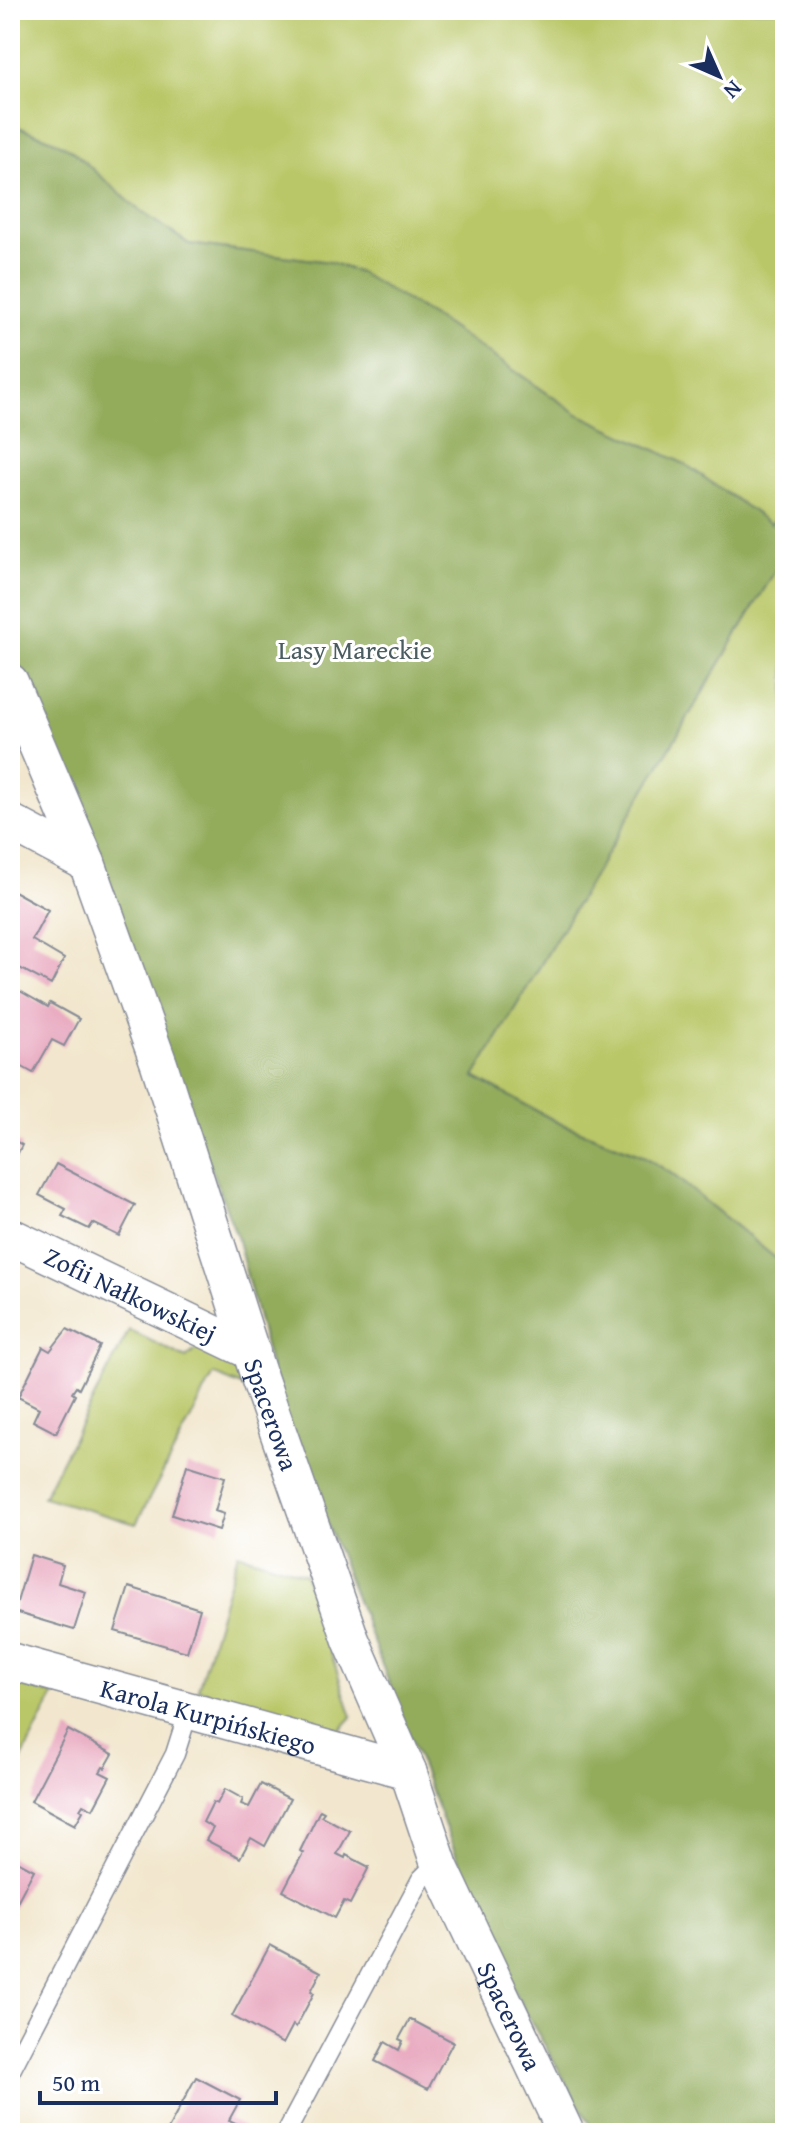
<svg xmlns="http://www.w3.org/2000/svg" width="795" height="2143" viewBox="0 0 795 2143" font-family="'Gentium Book Plus',serif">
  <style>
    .green { fill: #bac768; stroke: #6a7b63; stroke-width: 2 }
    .forest { fill: #93ac5c; stroke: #576e5d; stroke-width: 2 }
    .building { fill: #e9abc1 }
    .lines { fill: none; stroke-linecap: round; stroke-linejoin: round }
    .lane-casing { stroke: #868b96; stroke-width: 21 }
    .street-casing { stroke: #868b96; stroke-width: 39 }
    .lane { stroke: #fff; stroke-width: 18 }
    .street { stroke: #fff; stroke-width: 36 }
    .labels { text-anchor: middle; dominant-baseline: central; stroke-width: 6; stroke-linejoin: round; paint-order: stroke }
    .park-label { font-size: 26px; fill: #4b5d61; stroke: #fff }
    .street-label { font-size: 26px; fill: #1b2f5e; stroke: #fff }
  </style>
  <rect width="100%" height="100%" fill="#fff"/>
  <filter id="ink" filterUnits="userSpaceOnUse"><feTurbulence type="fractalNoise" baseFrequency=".0125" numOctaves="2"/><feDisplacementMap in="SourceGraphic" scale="16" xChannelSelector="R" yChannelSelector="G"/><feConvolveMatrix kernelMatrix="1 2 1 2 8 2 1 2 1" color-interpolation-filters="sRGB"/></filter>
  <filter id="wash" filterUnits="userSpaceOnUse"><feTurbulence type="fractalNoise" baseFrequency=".006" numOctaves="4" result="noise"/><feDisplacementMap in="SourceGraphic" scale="32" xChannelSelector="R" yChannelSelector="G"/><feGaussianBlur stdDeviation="1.8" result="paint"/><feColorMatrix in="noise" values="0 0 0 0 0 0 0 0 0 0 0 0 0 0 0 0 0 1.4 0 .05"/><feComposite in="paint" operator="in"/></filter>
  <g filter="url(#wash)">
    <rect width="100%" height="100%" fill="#f2e7ce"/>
    <!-- green -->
    <path class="green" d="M 10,10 L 785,10 L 785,503 L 772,525 L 685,464 L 578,414 L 438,319 L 360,273 L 330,262 L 189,244 L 140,211 L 53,140 L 10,124 Z
      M 785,554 L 785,1266 L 672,1174 L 643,1155 L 559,1123 L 474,1077 Z
      M 129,1330 L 186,1358 L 208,1339 L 229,1352 L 243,1387 L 214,1374 L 136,1524 L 43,1497 Z
      M 238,1553 L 305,1574 L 352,1717 L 338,1732 L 198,1689 Z
      M 10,1682 L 54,1695 L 10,1782 Z"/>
    <!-- forest -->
    <path class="forest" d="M 10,124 L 53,140 L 70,149 L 140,211 L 189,244 L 330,262 L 360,273 L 438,319 L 578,414 L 685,464 L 771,524 L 785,503 L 785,554 L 474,1077 L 559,1123 L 642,1155 L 672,1174 L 785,1266 L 785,2133 L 595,2133 L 517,1997 L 474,1900 L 401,1714 L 278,1396 L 237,1237 L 10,640 Z"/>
    <g id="blocks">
      <!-- building -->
      <path class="building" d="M 10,889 L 48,910 L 32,940 L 64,959 L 51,985 L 10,963 Z
        M 13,987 L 48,1007 L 50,1003 L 79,1019 L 64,1046 L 52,1040 L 33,1073 L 10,1060 L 10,992 Z
        M 10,1138 L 22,1145 L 10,1169 Z
        M 56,1164 L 135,1205 L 119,1236 L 93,1223 L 89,1229 L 62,1216 L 66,1209 L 39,1195 Z
        M 10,1300 L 17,1303 L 10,1318 Z
        M 67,1329 L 100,1346 L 79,1389 L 76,1387 L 72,1393 L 75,1395 L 56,1433 L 33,1421 L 39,1408 L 18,1397 L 43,1347 L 50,1351 Z
        M 187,1465 L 225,1477 L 215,1511 L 224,1514 L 219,1530 L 172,1515 Z
        M 31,1555 L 63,1565 L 58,1583 L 86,1592 L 74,1630 L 14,1612 Z
        M 129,1587 L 200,1609 L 187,1652 L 115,1631 Z
        M 68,1730 L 113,1754 L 105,1768 L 103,1767 L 100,1772 L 110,1777 L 93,1809 L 83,1804 L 80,1809 L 83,1811 L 75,1825 L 31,1801 Z
        M 261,1784 L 290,1799 L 265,1846 L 251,1838 L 240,1858 L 206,1840 L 213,1828 L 203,1822 L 213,1802 L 217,1804 L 225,1789 L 243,1799 L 241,1804 L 249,1807 Z
        M 320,1810 L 324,1812 L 321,1816 L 350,1831 L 337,1854 L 345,1858 L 346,1855 L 369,1867 L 350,1904 L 344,1901 L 335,1918 L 283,1891 L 303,1853 L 300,1851 Z
        M 10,1857 L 34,1870 L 10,1915 Z
        M 270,1945 L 321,1972 L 311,1991 L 314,1993 L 296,2027 L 293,2025 L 283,2044 L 232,2016 Z
        M 410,2019 L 453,2042 L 428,2089 L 375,2061 L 385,2042 L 399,2050 L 403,2041 L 399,2039 Z
        M 196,2077 L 240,2100 L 229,2120 L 244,2127 L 241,2133 L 166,2133 Z"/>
    </g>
  </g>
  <g filter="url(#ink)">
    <use href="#blocks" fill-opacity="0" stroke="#868b96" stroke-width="2"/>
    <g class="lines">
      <defs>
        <path id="lane" d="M 10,2072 L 175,1754 L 189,1710
          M 286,2133 L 421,1879 L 430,1870 L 440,1867"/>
        <g id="street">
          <path id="s1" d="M 10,682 L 87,863 L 159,1064 L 260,1380 L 351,1640 L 408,1771 L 440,1867 L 566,2133"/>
          <path d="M 10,822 L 87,863"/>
          <path id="s2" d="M 10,1236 L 252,1352"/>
          <path id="s3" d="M 10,1661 L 408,1771"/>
        </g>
      </defs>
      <!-- lane casing -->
      <use href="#lane" class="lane-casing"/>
      <!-- street casing -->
      <use href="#street" class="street-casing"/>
      <!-- lane -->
      <use href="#lane" class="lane"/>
      <!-- street -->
      <use href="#street" class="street"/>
    </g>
  </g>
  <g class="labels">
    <!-- park labels -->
    <g class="park-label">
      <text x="355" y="649">Lasy Mareckie</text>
    </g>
    <!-- street labels -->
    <g class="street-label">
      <text stroke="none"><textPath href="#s2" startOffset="134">Zofii Nałkowskiej</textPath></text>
      <text stroke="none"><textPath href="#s1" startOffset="778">Spacerowa</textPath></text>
      <text stroke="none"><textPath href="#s3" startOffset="206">Karola Kurpińskiego</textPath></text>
      <text stroke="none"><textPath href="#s1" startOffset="1426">Spacerowa</textPath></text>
    </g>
  </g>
  <!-- margin -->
  <rect width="795" height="2143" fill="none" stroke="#fff" stroke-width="40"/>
  <!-- north arrow -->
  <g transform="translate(719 76) rotate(135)" stroke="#ffffff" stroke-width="6" paint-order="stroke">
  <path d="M0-6L14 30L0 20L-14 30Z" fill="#1b2f5e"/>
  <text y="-12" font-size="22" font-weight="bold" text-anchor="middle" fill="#1b2f5e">N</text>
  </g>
  <!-- scale -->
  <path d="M40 2091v12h236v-12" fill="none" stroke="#1b2f5e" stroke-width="4"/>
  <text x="52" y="2091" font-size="24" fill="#1b2f5e" stroke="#ffffff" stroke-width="6" paint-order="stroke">50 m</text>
</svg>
